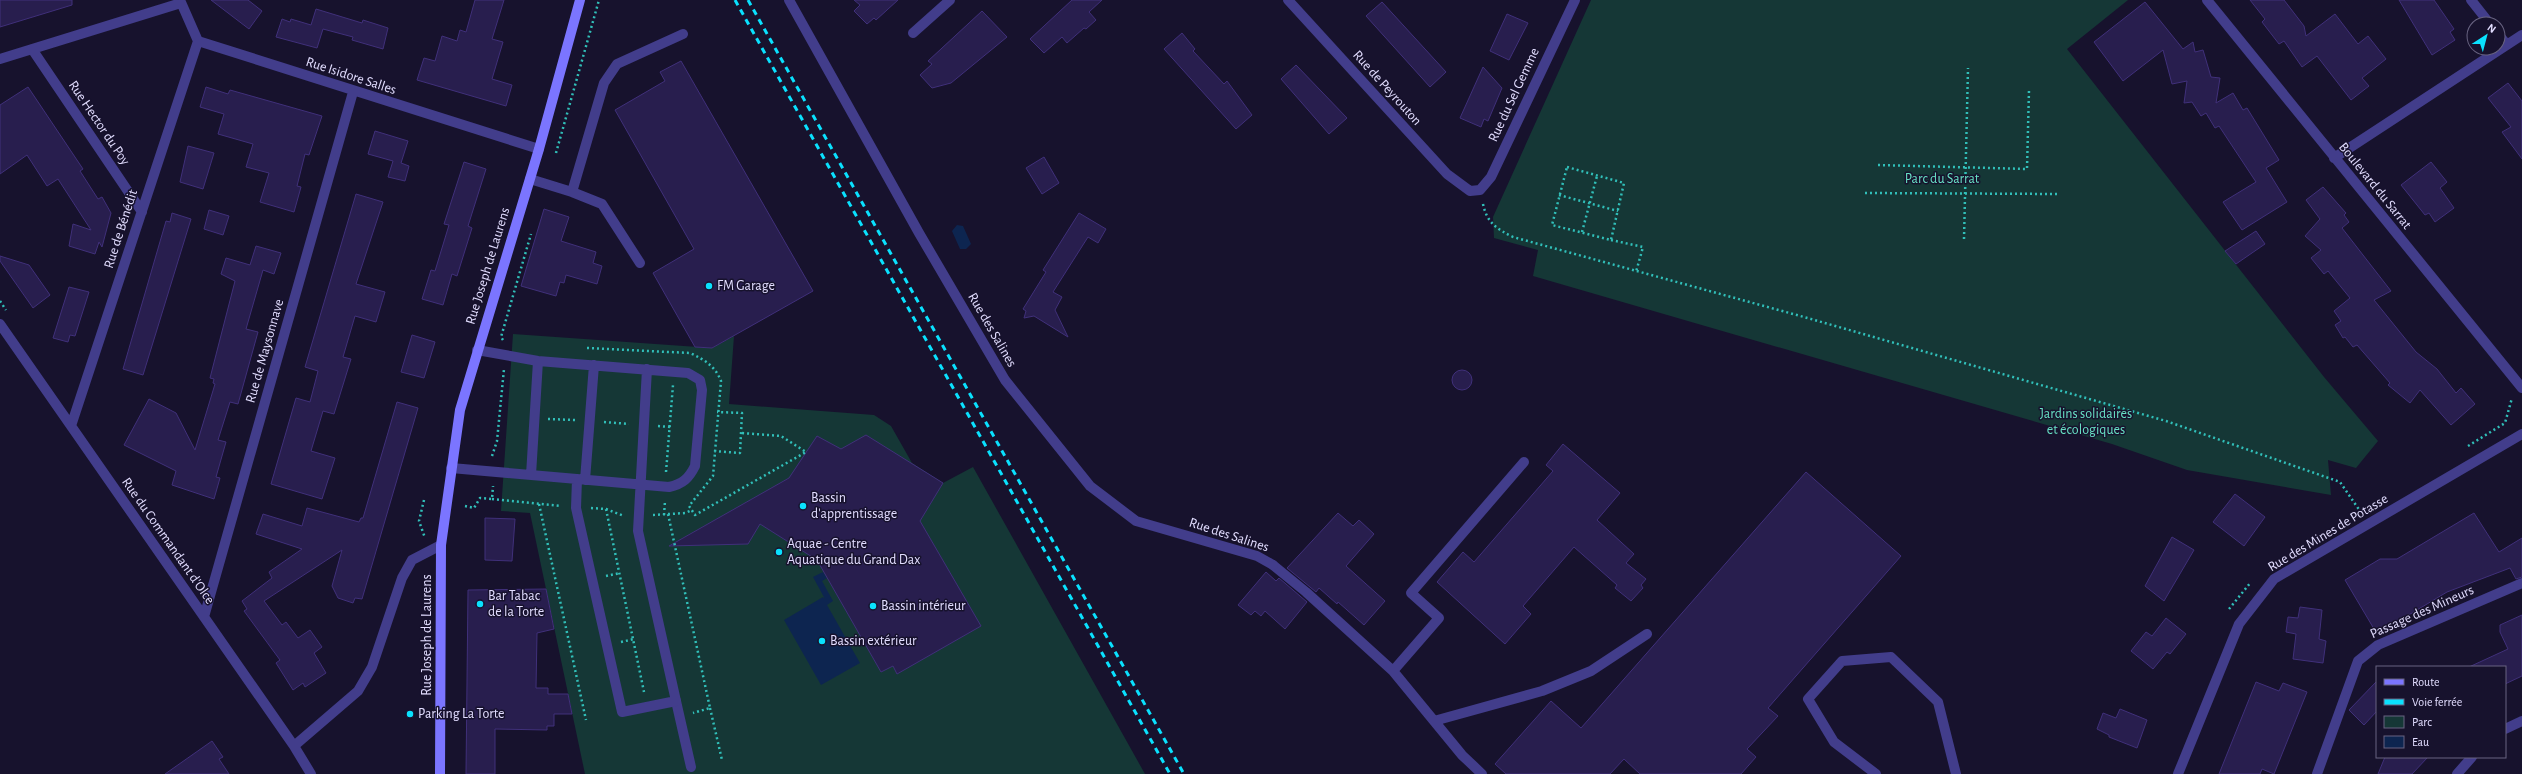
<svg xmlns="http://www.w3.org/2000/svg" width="2522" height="774" viewBox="0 0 2522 774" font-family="'Alegreya Sans',sans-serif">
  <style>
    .green { fill: #153736 }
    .water { fill: #0d2550 }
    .building { fill: #281e4e; stroke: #40307a }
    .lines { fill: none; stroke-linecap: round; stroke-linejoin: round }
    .path { stroke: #31bfb9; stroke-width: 2.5; stroke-dasharray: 2 3; stroke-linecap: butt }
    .service { stroke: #423d8b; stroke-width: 10 }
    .minor { stroke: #423d8b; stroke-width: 10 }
    .secondary { stroke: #7b75ff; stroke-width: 10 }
    .rail { stroke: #0ae1fe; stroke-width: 3; stroke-dasharray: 6 5; stroke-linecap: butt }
    .poi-dot { fill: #0ae1fe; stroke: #17122d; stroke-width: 1.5 }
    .labels { text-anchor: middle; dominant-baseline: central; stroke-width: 3; stroke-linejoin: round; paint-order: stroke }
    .street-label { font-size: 14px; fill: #e2ddff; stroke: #17122d }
    .park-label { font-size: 14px; fill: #67e1c5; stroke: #17122d }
    .poi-label { font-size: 14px; fill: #e2ddff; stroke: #17122d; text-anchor: start }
  </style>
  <rect width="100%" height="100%" fill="#17122d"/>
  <!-- green -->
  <path class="green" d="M 1591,0 L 2128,0 L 2067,49 L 2324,377 L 2378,441 L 2356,468 L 2328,460 L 2331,495 L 2187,470 L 2112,444 L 1533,276 L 1538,250 L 1494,238 L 1493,217 Z
    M 513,334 L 712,348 L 734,336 L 729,404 L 874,415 L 891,426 L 912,463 L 943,483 L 973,467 L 1145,774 L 585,774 L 530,513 L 501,511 Z"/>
  <!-- water -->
  <path class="water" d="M 957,225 L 963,226 L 971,244 L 966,249 L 960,249 L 952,231 Z
    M 823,572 L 827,578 L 822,581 L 833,601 L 827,605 L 860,663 L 821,685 L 784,620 L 823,597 L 825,599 L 813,577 Z"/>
  <!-- building -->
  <path class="building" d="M 0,0 L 72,0 L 72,5 L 0,27 Z
    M 211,0 L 248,0 L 262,11 L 249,29 Z
    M 475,0 L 504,0 L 492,39 L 503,42 L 492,79 L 512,85 L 506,106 L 417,80 L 424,58 L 435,61 L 442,36 L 457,41 L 460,30 L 466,32 Z
    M 854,0 L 898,0 L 876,20 L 874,18 L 867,24 L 854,11 L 860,5 Z
    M 1072,0 L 1102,0 L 1089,12 L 1096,20 L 1086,29 L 1084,28 L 1067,43 L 1062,37 L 1044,53 L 1030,39 Z
    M 2250,0 L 2284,0 L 2304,26 L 2306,36 L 2335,14 L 2358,44 L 2368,36 L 2386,59 L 2362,78 L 2369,86 L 2351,100 L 2317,56 L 2302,67 L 2284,41 L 2279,44 L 2262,22 L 2265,19 Z
    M 2399,0 L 2434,0 L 2454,29 L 2450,32 L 2455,40 L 2432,55 Z
    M 1382,2 L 1446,72 L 1430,87 L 1366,16 Z
    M 2145,2 L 2183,49 L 2193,42 L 2195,52 L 2203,50 L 2211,77 L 2220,78 L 2216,103 L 2233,93 L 2243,110 L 2247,108 L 2279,160 L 2266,168 L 2287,202 L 2242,230 L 2223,202 L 2256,182 L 2219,126 L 2215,128 L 2206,113 L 2201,116 L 2192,102 L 2184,103 L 2187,81 L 2172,84 L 2163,50 L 2123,81 L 2094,42 Z
    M 316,9 L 362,23 L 363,20 L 388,28 L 383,49 L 352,40 L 353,37 L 323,29 L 317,48 L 276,37 L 282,19 L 290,22 L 291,19 L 311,25 Z
    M 982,11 L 1007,37 L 951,83 L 932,88 L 920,75 L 932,64 L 928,61 Z
    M 1507,14 L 1528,23 L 1509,60 L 1490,51 Z
    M 1182,33 L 1195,49 L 1193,51 L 1224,84 L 1227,81 L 1252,115 L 1236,129 L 1164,49 Z
    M 681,61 L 813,291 L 712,348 L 695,347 L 653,273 L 694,249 L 615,110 L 665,81 L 660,72 Z
    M 1296,65 L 1347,118 L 1329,134 L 1281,79 Z
    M 1483,67 L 1502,88 L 1488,121 L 1484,119 L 1481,127 L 1460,118 Z
    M 2508,83 L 2522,101 L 2522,159 L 2502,132 L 2511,127 L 2488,98 Z
    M 28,87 L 83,169 L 80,171 L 98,199 L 102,197 L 111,213 L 102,247 L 99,242 L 95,254 L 69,246 L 73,224 L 91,230 L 58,179 L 47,186 L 27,155 L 0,174 L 0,105 Z
    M 206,87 L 228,94 L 230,90 L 322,116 L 309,155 L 305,154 L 297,186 L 301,187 L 294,212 L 260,202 L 269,173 L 246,167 L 253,144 L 218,134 L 224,114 L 200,107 Z
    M 375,131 L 408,141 L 401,163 L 409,166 L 405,181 L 388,177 L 393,161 L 368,154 Z
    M 188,146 L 214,153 L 203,189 L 180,182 Z
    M 1044,157 L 1059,183 L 1042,194 L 1026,168 Z
    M 464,162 L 486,169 L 468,226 L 472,228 L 457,276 L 452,274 L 443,305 L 422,299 L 431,270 L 435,271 L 449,225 L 444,224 Z
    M 2431,162 L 2447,182 L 2440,188 L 2454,208 L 2435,222 L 2429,213 L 2425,215 L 2401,185 Z
    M 2323,187 L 2346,213 L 2344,215 L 2349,222 L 2342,228 L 2391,291 L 2374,300 L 2416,352 L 2437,369 L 2456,393 L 2461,388 L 2475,404 L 2451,425 L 2420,390 L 2410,403 L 2388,385 L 2390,383 L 2357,345 L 2353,347 L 2345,337 L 2343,338 L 2335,325 L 2341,321 L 2334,311 L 2350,298 L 2328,271 L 2324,274 L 2311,258 L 2321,250 L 2305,236 L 2320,219 L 2306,200 Z
    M 356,194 L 383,202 L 356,284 L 385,292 L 376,322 L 355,316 L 343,357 L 351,359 L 334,414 L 323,411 L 311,451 L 335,458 L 322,499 L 271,484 L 296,398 L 310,402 L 318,371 L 305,367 Z
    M 544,209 L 569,217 L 561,241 L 596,252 L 593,263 L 602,266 L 597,284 L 566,275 L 564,283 L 560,282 L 556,296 L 521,286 Z
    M 209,210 L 229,216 L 223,235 L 204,229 Z
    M 172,213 L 191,219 L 143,375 L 123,369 L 166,221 L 170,222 Z
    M 1079,213 L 1106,229 L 1098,243 L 1088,237 L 1053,292 L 1062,297 L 1055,310 L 1068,337 L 1034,316 L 1024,318 L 1026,311 L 1023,309 L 1046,272 L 1043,270 Z
    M 2256,231 L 2265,244 L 2236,264 L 2225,251 Z
    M 256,246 L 281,253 L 274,274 L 263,270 L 246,329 L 258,332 L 238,404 L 230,402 L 218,440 L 226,442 L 216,477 L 220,478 L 214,499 L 172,485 L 176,471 L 124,445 L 149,399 L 176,413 L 195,450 L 215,384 L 213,383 L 214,379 L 210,378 L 235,281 L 221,274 L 226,258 L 250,265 Z
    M 0,256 L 29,265 L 50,295 L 33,308 L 0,261 Z
    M 69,287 L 89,292 L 75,336 L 70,335 L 68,342 L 53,338 Z
    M 412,335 L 435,342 L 424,378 L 401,372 Z
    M1452 380a10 10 0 1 1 20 0a10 10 0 1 1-20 0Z
    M 397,402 L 418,408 L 362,599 L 355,598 L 353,603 L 338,598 L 332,586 L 342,550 L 264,601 L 282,625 L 286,622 L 298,638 L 310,630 L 322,647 L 314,653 L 326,673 L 305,687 L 303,683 L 293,690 L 276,663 L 280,660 L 244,611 L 247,609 L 242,601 L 272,578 L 269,572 L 302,549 L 256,534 L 263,514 L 302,526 L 307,508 L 359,522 L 361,518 L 363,518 Z
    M 866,435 L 943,483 L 920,521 L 981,626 L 897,674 L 893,666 L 881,672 L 817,560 L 760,524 L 748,544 L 669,546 L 789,478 L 817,436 L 841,449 Z
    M 1563,444 L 1620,493 L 1597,520 L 1634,554 L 1626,563 L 1646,579 L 1641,585 L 1643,588 L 1631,601 L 1615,588 L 1617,585 L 1574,547 L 1523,606 L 1531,614 L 1505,644 L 1437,582 L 1463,552 L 1474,562 L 1553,471 L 1546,465 Z
    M 1806,472 L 1901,556 L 1768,708 L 1778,716 L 1747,749 L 1756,757 L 1741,774 L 1640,774 L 1624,759 L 1610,774 L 1506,774 L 1495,764 L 1551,701 L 1581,728 Z
    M 2235,494 L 2265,517 L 2244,546 L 2213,522 Z
    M 1338,513 L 1353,526 L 1359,520 L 1374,534 L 1346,566 L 1385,601 L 1364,625 L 1338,602 L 1337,604 L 1319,588 L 1316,592 L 1287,568 Z
    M 2474,513 L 2499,552 L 2522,538 L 2522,577 L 2516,579 L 2510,568 L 2447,592 L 2377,634 L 2345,580 L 2380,559 L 2397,559 Z
    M 485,518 L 515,519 L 512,561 L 485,560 Z
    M 2172,537 L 2194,550 L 2164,601 L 2145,586 Z
    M 1266,572 L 1276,581 L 1279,578 L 1307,602 L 1285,629 L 1265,611 L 1261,616 L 1255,611 L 1251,615 L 1238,605 Z
    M 546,589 L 554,629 L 537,633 L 536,688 L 548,688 L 548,694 L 568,694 L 572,714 L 554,714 L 554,726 L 547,726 L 547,730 L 495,729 L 495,774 L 466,774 L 468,590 Z
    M 2300,607 L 2322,610 L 2319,639 L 2326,641 L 2323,663 L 2293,659 L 2296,634 L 2286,632 L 2288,617 L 2298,618 Z
    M 2522,615 L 2522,676 L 2505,684 L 2505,667 L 2469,667 L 2508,649 L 2500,632 L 2500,625 Z
    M 2166,618 L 2186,634 L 2170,654 L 2167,652 L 2153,669 L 2131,651 L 2146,632 L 2152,636 Z
    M 2377,681 L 2377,711 L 2364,725 L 2349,710 Z
    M 2256,682 L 2279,691 L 2283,683 L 2307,692 L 2274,774 L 2262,769 L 2260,774 L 2219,774 Z
    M 2120,709 L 2147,720 L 2137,748 L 2109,737 L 2109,735 L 2097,729 L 2103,713 L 2116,718 Z
    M 212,741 L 223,757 L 219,759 L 229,774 L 165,774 Z
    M 2385,757 L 2428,757 L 2412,774 L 2378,774 Z"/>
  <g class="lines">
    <!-- path -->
    <path class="path" d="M 556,153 L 599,0
      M 1878,165 L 2027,169 L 2029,90
      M 1567,167 L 1624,183 L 1611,240 L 1552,225 Z
      M 1865,193 L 2057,194
      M 1559,195 L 1618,211
      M 1483,204 C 1487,223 1497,229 1513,237 L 1804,317 L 2166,421 L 2340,482 L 2360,511
      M 1582,232 L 1597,176
      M 1964,239 L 1968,68
      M 1611,240 L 1643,247 L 1636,272
      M 0,301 L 6,310
      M 503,340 L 501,337 L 531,234
      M 587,348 L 690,353 C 705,360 715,366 721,381 L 713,476 L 689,506 L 695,515 L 806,452 L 781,436 L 741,433
      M 548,419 L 575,420
      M 604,422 L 629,424
      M 658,426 L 670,427
      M 2468,446 L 2505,423 L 2512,398
      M 714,451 L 740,453 L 742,413 L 717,412
      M 492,456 L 497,441 L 504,369
      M 666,472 L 673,385
      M 492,499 L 561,506
      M 424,500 L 419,521 L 425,538
      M 539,504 L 586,720
      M 465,506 L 474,508 L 480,498 L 492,499 L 493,486
      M 591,508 L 606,509 L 624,516
      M 606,509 L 644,692
      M 668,514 L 710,708 L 693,713
      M 653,515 L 685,513 L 692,510
      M 664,515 L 665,501
      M 606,576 L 620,573
      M 2229,609 L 2251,582
      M 621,642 L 634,639
      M 710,708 L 722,760"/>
    <!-- service -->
    <path class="service" d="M 530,179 L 572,192 L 602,204 L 640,263
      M 572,192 L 604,83 L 617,64 L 683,34
      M 1273,565 L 1306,592 L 1393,671 L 1439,618 L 1411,593 L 1524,462
      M 1393,671 L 1462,755 L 1482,774
      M 676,701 L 691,767
      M 1434,721 L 1542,691 L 1591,671 L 1647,634
      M 1876,774 L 1834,742 L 1808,699 L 1842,661 L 1891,657 L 1938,702 L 1956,774"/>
    <!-- minor -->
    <path class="minor" d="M 180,0 L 198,41 L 539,149
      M 789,0 L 919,233 L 1005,380 L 1090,486 L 1136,521 L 1257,556 L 1273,565
      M 1288,0 L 1447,174 L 1470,191 L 1480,190 L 1491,177 L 1575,0
      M 2207,0 L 2522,388
      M 2471,0 L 2490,24
      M 913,33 L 950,0
      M 2498,34 L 2507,45
      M 32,49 L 142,212
      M 0,59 L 181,3
      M 2334,158 L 2522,35
      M 0,324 L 294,746 L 311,774
      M 71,426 L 198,41
      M 451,468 L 669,487 C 683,484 689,478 695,466 L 702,390 L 700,380 L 688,373 L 538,361 L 477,350
      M 531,475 L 538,361
      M 577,479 L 576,508 L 622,712 L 676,701 L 638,531 L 647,369
      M 585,480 L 594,365
      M 204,617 L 353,92
      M 2505,729 L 2522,721
      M 294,746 L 358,691 L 372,667 L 402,578 L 412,560 L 441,545
      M 2178,774 L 2239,624 L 2274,579 L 2522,434
      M 2317,774 L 2358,661 L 2378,645 L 2522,583
      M 2457,774 L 2472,757"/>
    <!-- secondary -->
    <path class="secondary" d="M 440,774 L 441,545 L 460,410 L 539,149 L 580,0"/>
    <!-- rail -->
    <path class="rail" d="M 735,0 L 1170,774
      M 748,0 L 1184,774"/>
  </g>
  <!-- markers -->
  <g class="poi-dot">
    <circle cx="709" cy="286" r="4"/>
    <circle cx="803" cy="506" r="4"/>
    <circle cx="779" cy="552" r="4"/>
    <circle cx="480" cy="604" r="4"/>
    <circle cx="873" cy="606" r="4"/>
    <circle cx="822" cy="641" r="4"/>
    <circle cx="410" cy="714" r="4"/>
  </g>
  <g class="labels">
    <!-- street labels -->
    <g class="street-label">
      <text transform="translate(351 76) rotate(18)">Rue Isidore Salles</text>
      <text transform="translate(1387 88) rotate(48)">Rue de Peyrouton</text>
      <text transform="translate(1514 95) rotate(-65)">Rue du Sel Gemme</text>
      <text transform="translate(99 123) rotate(56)">Rue Hector du Poy</text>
      <text transform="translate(2375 186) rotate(51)">Boulevard du Sarrat</text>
      <text transform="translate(121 229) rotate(-72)">Rue de Bénédit</text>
      <text transform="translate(488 266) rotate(-73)">Rue Joseph de Laurens</text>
      <text transform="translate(992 330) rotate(60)">Rue des Salines</text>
      <text transform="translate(265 351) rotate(-74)">Rue de Maysonnave</text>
      <text transform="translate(2328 533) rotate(-31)">Rue des Mines de Potasse</text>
      <text transform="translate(1229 535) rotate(18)">Rue des Salines</text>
      <text transform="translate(168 541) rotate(55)">Rue du Commandant d'Olce</text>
      <text transform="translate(2422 612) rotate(-24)">Passage des Mineurs</text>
      <text transform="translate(427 635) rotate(-90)">Rue Joseph de Laurens</text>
    </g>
    <!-- park labels -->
    <g class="park-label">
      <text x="1942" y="179">Parc du Sarrat</text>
      <text x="2086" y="414">Jardins solidaires<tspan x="2086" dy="16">et écologiques</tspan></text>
    </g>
    <!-- poi labels -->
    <g class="poi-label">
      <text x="717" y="286">FM Garage</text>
      <text x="811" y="498">Bassin<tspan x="811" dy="16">d'apprentissage</tspan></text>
      <text x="787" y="544">Aquae - Centre<tspan x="787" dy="16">Aquatique du Grand Dax</tspan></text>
      <text x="488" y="596">Bar Tabac<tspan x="488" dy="16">de la Torte</tspan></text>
      <text x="881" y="606">Bassin intérieur</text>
      <text x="830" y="641">Bassin extérieur</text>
      <text x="418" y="714">Parking La Torte</text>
    </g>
  </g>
  <!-- legend -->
  <rect x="2376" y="666" width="130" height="92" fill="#17122d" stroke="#686381"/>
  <rect x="2384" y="679" width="20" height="6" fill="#7b75ff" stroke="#686381"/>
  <text x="2412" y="686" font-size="12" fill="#e2ddff">Route</text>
  <rect x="2384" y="699" width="20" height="6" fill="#0ae1fe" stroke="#686381"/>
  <text x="2412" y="706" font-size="12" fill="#e2ddff">Voie ferrée</text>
  <rect x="2384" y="716" width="20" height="12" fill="#153736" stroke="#686381"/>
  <text x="2412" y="726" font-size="12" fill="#e2ddff">Parc</text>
  <rect x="2384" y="736" width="20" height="12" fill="#0d2550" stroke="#686381"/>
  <text x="2412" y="746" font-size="12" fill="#e2ddff">Eau</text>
  <!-- north arrow -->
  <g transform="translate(2486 36) rotate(36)"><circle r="19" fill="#17122d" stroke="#686381"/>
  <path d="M0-3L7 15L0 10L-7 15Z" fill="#0ae1fe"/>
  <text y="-6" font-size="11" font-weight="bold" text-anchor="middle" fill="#e2ddff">N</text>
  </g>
</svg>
